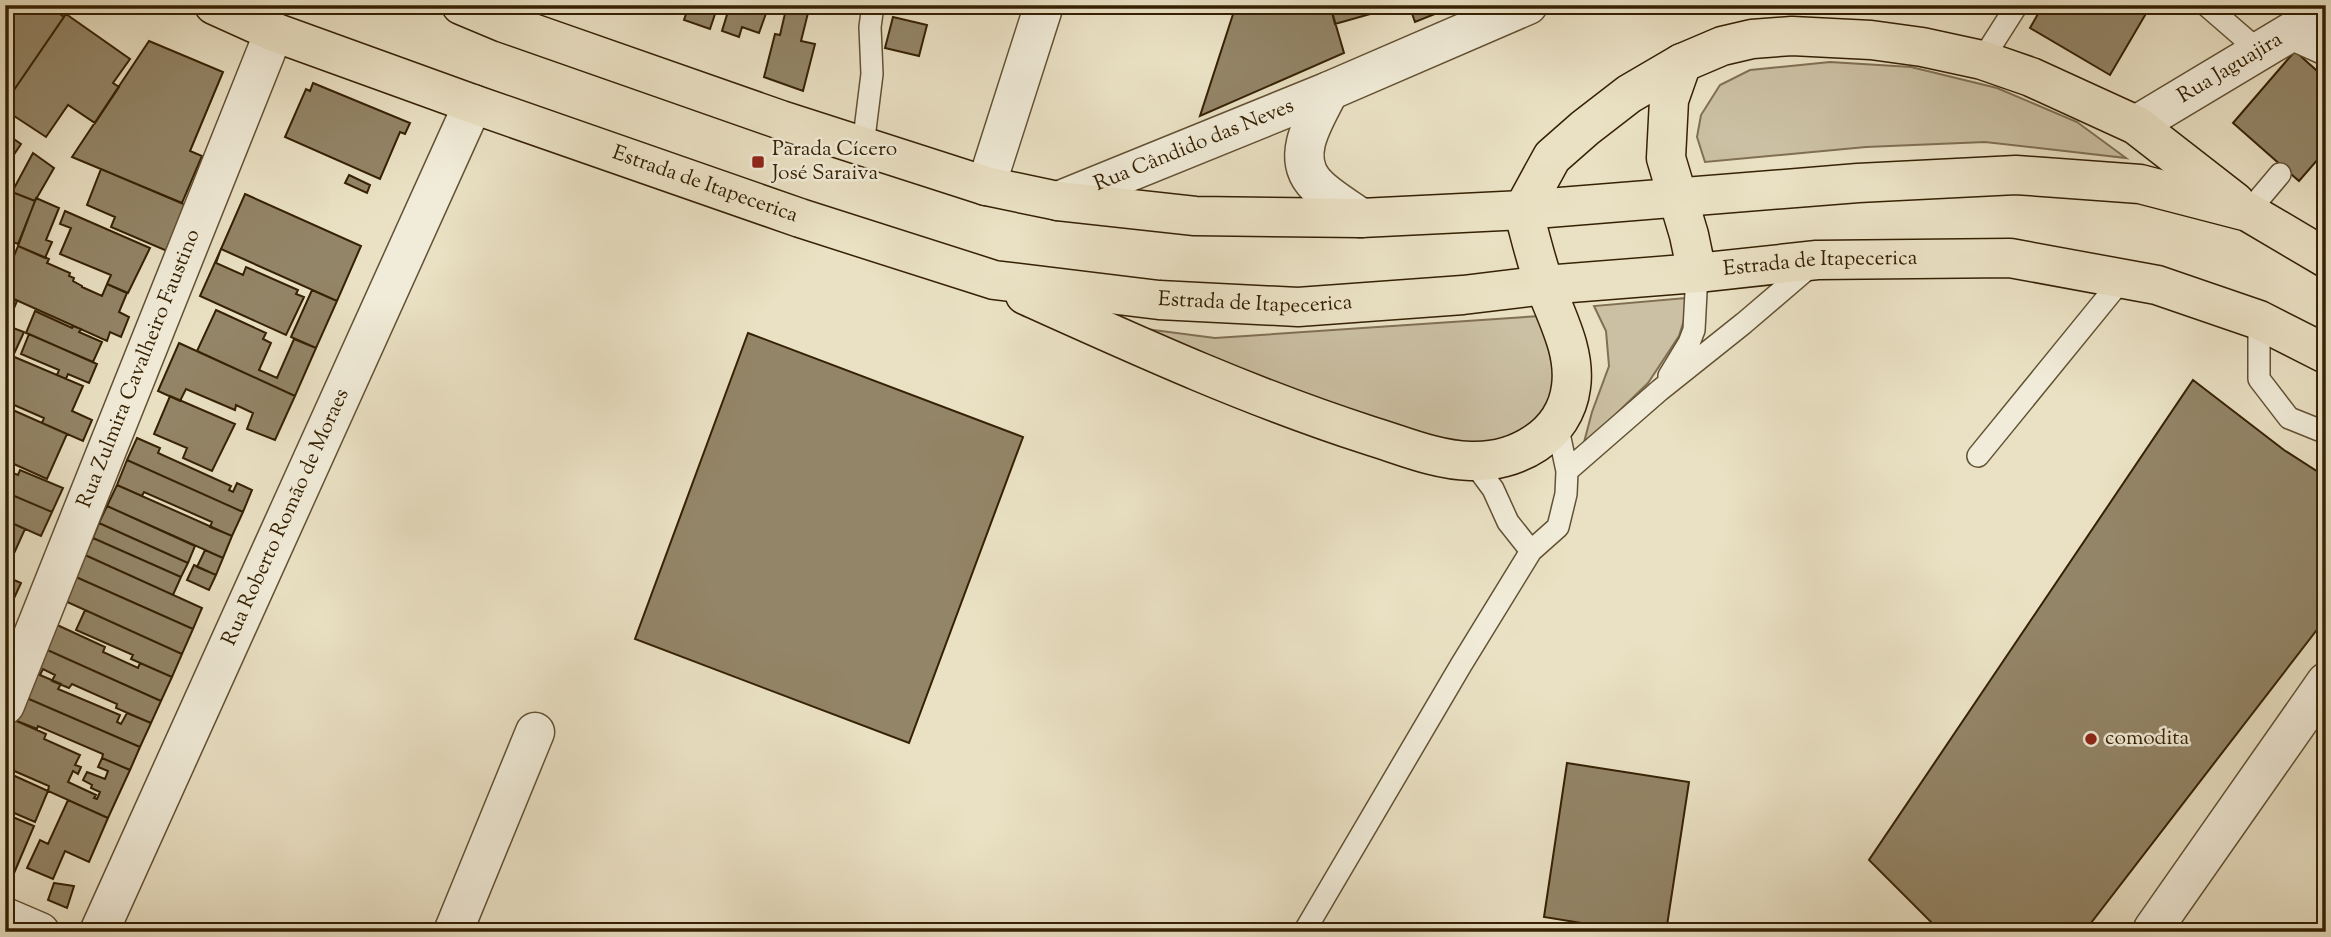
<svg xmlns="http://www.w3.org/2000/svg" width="2331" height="937" viewBox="0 0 2331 937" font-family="'Sorts Mill Goudy',serif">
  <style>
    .green { fill: #cbc0a3; stroke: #807053; stroke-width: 2 }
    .building { fill: #938567; stroke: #352103; stroke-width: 2 }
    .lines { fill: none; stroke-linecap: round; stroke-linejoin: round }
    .service-casing { stroke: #625133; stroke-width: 24 }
    .minor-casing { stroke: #625133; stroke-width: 41 }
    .primary-casing { stroke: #352103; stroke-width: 41 }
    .service { stroke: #f1ecd9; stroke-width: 21 }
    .minor { stroke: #f1ecd9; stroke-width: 38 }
    .primary { stroke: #eae1c4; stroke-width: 38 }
    .poi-dot { fill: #8f2418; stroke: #f1ecd9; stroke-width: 2.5 }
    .labels { text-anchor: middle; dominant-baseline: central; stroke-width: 5; stroke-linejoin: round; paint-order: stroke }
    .street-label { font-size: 21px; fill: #352103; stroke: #f1ecd9 }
    .poi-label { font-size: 21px; fill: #352103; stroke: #f1ecd9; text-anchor: start }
  </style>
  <rect width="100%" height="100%" fill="#eae1c4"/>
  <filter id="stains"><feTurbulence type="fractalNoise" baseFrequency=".00286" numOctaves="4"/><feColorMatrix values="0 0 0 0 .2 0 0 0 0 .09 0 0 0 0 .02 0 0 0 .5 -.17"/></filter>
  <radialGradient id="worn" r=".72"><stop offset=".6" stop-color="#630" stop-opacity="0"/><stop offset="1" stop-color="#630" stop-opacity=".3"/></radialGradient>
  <!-- green -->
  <path class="green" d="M 1830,62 L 1911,67 L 1997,88 L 2077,122 L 2126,158 L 1985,142 L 1866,147 L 1705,162 L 1697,137 L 1701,115 L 1720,85 L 1750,70 Z
    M 1686,298 L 1690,301 L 1679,336 L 1648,383 L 1583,446 L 1592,412 L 1609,366 L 1606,331 L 1594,306 Z
    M 1540,316 L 1557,359 L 1557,397 L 1519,439 L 1439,451 L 1138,328 L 1215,338 Z"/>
  <!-- building -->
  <path class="building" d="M 18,5 L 47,5 L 64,17 L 5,103 L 5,24 Z
    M 646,5 L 666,5 L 663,13 Z
    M 689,5 L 718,5 L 710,29 L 684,20 Z
    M 730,5 L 769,5 L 759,33 L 742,27 L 739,37 L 722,31 Z
    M 787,5 L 810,5 L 801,41 L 815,44 L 803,91 L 764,77 L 775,34 L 780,35 Z
    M 1236,5 L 1330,5 L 1344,53 L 1200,116 Z
    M 1330,5 L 1402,5 L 1335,24 Z
    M 1409,5 L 1449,5 L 1450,8 L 1415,22 Z
    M 2043,5 L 2151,5 L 2110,75 L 2030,28 Z
    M 66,14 L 130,59 L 113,83 L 119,87 L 95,123 L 68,105 L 46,137 L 5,110 L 5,103 Z
    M 893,17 L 927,25 L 919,56 L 885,48 Z
    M 149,41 L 223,72 L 190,151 L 202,156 L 182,203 L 72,157 Z
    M 2295,51 L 2326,79 L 2326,150 L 2299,181 L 2233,123 Z
    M 313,83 L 410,123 L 405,134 L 400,132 L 380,179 L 285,137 L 306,89 L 310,91 Z
    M 5,133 L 21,144 L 5,168 Z
    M 33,153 L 54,168 L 35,201 L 12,192 Z
    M 101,169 L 186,205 L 167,251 L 111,227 L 115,217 L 87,205 Z
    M 5,171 L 12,176 L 5,188 Z
    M 349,175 L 370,185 L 367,193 L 345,183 Z
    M 12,192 L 35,201 L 18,244 L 5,239 L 5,210 Z
    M 245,194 L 361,246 L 337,301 L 221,249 Z
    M 36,198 L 59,208 L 46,240 L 52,242 L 45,258 L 18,246 Z
    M 65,211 L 150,248 L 128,293 L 107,284 L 111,275 L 60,254 L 71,228 L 60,224 Z
    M 18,246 L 49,259 L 47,263 L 70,273 L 69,276 L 74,278 L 73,281 L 82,286 L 82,287 L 102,296 L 107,284 L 127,293 L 119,312 L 129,317 L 121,337 L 110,332 L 107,341 L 5,295 L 5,278 Z
    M 221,249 L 216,263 L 243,275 L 246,267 L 298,290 L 296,294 L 304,297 L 286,335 L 200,296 Z
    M 5,257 L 12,259 L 5,277 Z
    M 312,290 L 337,301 L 316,348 L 291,337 Z
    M 5,295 L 17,301 L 7,325 L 5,325 Z
    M 216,310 L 266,333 L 263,339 L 271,343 L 259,370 L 277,378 L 294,339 L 316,348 L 295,396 L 197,351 Z
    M 35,311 L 72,328 L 73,326 L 81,329 L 79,332 L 102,342 L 93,362 L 26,333 Z
    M 5,325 L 24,332 L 13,356 L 5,353 Z
    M 748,333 L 1023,437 L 909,743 L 635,639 Z
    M 29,334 L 97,364 L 89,383 L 68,374 L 66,379 L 57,375 L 59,370 L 21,354 Z
    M 179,343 L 295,396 L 275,440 L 247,429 L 253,413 L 236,405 L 235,410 L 186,389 L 180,401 L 158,391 Z
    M 5,353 L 83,386 L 72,411 L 92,420 L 83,441 L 42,423 L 44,418 L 5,401 Z
    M 2193,380 L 2284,450 L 2326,477 L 2326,618 L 2084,932 L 1941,932 L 1869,860 Z
    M 170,396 L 235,424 L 212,471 L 183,458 L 187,448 L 154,434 Z
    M 6,407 L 67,434 L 47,479 L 5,460 Z
    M 137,438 L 160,448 L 158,453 L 231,486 L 229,490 L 233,492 L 237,483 L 252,490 L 243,512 L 127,460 Z
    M 127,460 L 243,512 L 232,536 L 210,527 L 212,522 L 144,492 L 142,496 L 117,485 Z
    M 5,470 L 18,475 L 20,470 L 63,488 L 52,512 L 5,492 Z
    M 117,485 L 232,536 L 223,558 L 107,506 Z
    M 5,492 L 52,512 L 41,536 L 5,520 Z
    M 107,506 L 195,546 L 188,563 L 99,523 Z
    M 5,520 L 25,529 L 7,569 L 5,568 Z
    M 99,523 L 188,563 L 181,577 L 93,538 Z
    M 93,538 L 181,577 L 173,595 L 85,555 Z
    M 205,550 L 223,558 L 216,575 L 197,567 Z
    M 85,555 L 202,608 L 193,629 L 76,577 Z
    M 194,565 L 216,575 L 209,590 L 187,580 Z
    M 5,576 L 21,583 L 10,607 L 5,605 Z
    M 76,577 L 193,629 L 182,654 L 65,601 Z
    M 85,610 L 182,654 L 172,677 L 131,659 L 133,655 L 76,630 Z
    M 55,624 L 105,647 L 103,652 L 138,668 L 140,663 L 172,677 L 161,701 L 43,648 Z
    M 43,648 L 161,701 L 151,723 L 116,708 L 117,704 L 72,684 L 69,688 L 52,681 L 55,675 L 43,669 L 40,675 L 33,672 Z
    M 33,672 L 61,684 L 58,689 L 120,715 L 117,722 L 121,724 L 127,713 L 151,723 L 140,747 L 22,696 Z
    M 22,696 L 140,747 L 130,770 L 102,758 L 103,754 L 38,726 L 37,729 L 12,719 Z
    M 12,719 L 46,734 L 44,739 L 80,755 L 75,765 L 81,767 L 78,774 L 73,771 L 68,782 L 96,795 L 94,798 L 97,799 L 100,792 L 91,788 L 92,785 L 83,780 L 87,772 L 105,779 L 108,771 L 98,767 L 102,758 L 130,770 L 108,818 L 48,791 L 49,786 L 12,770 L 11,774 L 5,772 L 5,735 Z
    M 1567,763 L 1689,782 L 1666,932 L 1637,932 L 1544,917 Z
    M 6,772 L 48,791 L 35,822 L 5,809 Z
    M 68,800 L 108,818 L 89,862 L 65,851 L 53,879 L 27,868 L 40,840 L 48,844 Z
    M 8,815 L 34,826 L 9,885 L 5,884 L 5,819 Z
    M 54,883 L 74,886 L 67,908 L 48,900 Z"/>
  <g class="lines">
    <defs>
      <path id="service" d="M 2206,5 L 2259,51
        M 2284,36 L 2326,55
        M 1982,60 L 2017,5
        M 863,146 L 872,74 L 870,27 L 873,5
        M 2248,212 L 2280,174
        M 2259,320 L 2259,379 L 2289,418 L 2319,430 L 2326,430
        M 1669,376 L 1689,343 L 1694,330 L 1697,273
        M 1978,456 L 2123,278
        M 1473,462 L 1493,489 L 1508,522 L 1531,551
        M 1567,471 L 1660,390 L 1744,323 L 1813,264
        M 1304,932 L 1461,665 L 1531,551 L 1558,527 L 1566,494 L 1567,471 L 1557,424"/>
      <g id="minor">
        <path d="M 1329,91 C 1316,118 1291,153 1313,181 C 1325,196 1346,207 1361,218"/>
        <path id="s1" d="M 2136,125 L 2326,11"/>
        <path d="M 986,186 L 1044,5"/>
        <path id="s2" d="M 1058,201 L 1329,91 L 1528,5"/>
        <path id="s3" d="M 5,705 L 274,32"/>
        <path d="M 5,917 L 40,932"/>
        <path d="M 2153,929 L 2326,682"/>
        <path id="s4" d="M 99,932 L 473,104"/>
        <path d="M 453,932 L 535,732"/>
      </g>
      <g id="primary">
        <path id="s5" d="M 214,5 L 274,32 L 473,104 L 800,218 L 994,280 L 1159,300 L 1298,307 L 1463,295 L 1545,285 L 1697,273 L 1817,260 L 2010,258 L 2157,285 L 2259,320 L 2326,354"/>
        <path d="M 461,5 L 504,23 L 781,120 L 986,186 L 1058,201 L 1195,216 L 1361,218 L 1523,210 L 1858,183 L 2016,175 L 2140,184 L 2248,212 L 2326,258"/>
        <path d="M 1682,63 L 1669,100 L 1666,158 L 1689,235 L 1697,273"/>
        <path d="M 1025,295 C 1138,346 1250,397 1368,435 C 1401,445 1435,460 1470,461 C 1516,463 1565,436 1571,387 C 1576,352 1557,318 1545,286 C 1536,262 1530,235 1523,210 L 1552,157 L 1585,128 L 1629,94 L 1682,63 L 1722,46 L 1752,39 L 1792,36 L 1871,40 L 1922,47 L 1982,60 L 2031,77 L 2136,125 L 2235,202"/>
      </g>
    </defs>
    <!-- service casing -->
    <use href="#service" class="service-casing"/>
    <!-- minor casing -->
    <use href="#minor" class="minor-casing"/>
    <!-- primary casing -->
    <use href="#primary" class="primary-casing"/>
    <!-- service -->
    <use href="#service" class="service"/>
    <!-- minor -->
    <use href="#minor" class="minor"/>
    <!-- primary -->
    <use href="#primary" class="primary"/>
  </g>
  <!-- markers -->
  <g class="poi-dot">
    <rect x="751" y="155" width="14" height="14" rx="3.5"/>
    <circle cx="2091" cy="739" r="7"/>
  </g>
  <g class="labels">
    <!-- street labels -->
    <g class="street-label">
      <text stroke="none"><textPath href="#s1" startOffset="110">Rua Jaguajira</textPath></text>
      <text stroke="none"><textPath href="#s2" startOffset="147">Rua Cândido das Neves</textPath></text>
      <text stroke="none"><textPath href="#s5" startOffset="523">Estrada de Itapecerica</textPath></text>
      <text stroke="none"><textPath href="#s5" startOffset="1657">Estrada de Itapecerica</textPath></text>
      <text stroke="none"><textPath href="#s5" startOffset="1090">Estrada de Itapecerica</textPath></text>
      <text stroke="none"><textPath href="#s3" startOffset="362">Rua Zulmira Cavalheiro Faustino</textPath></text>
      <text stroke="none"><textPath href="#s4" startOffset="455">Rua Roberto Romão de Moraes</textPath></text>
    </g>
    <!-- poi labels -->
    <g class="poi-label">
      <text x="772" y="150">Parada Cícero<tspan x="772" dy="24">José Saraiva</tspan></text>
      <text x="2105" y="739">comodita</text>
    </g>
  </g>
  <!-- margin -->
  <rect width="2331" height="937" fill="none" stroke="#eae1c4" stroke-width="28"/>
  <rect x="7" y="7" width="2317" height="923" fill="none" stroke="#352103" stroke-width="3.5"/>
  <rect x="14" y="14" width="2303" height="909" fill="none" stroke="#352103" stroke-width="2"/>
  <rect width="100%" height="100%" filter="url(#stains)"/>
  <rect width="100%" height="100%" fill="url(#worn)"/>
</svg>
